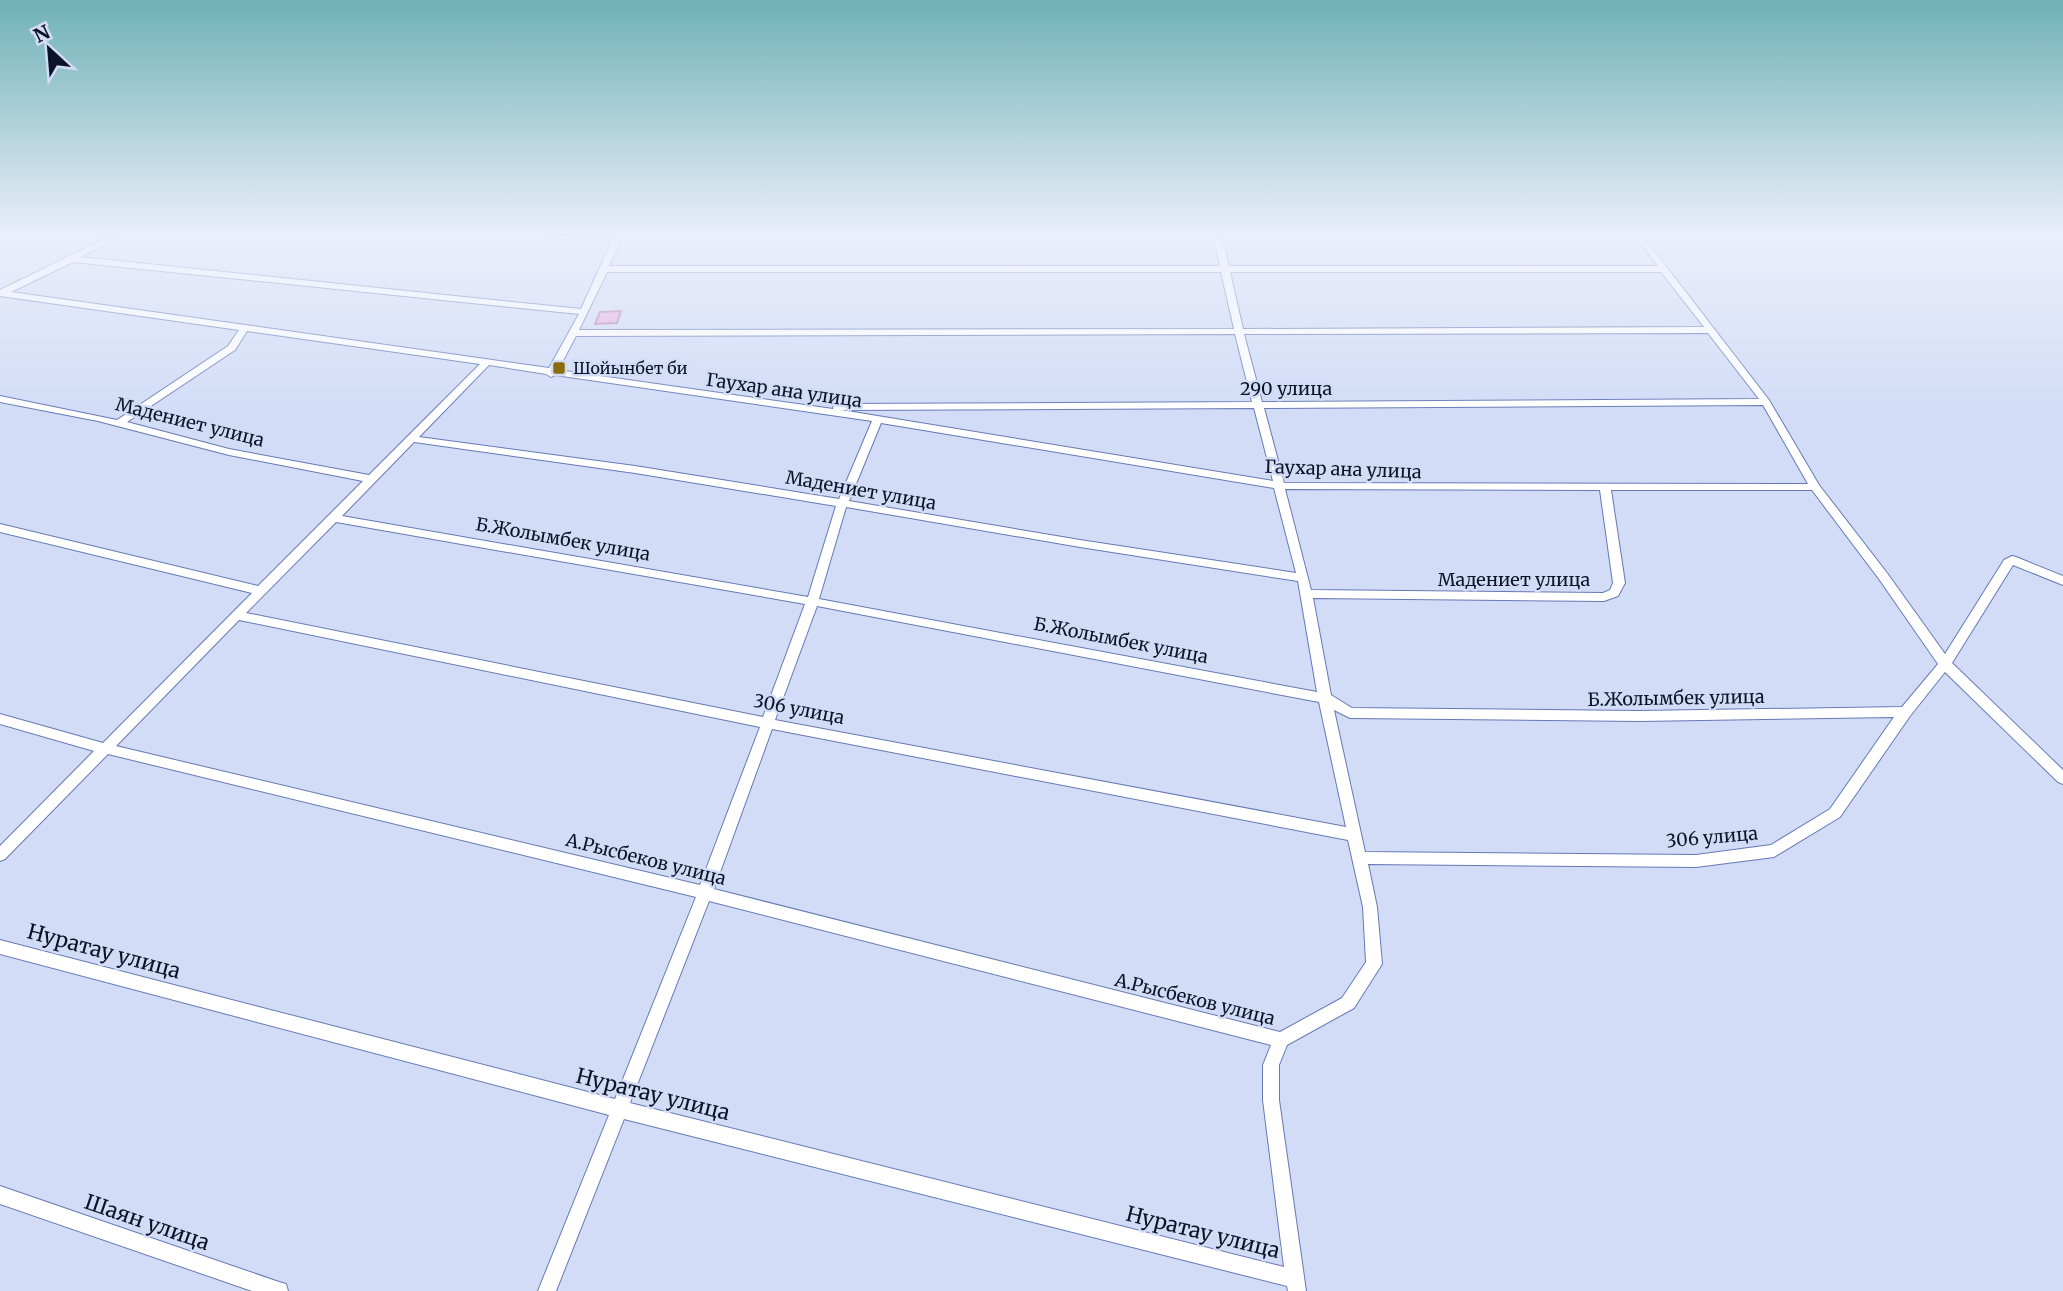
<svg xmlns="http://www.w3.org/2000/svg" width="2063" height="1291" viewBox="0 0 2063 1291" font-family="Merriweather,serif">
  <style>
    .building { fill: #e8aee4; stroke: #b57fb2; stroke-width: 2 }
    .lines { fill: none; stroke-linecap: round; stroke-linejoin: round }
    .minor-casing { stroke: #6579b6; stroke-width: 2 }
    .minor { fill: #fff; fill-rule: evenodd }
    .poi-dot { fill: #8a6c0c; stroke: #d2dcf7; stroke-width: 2.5 }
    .labels { text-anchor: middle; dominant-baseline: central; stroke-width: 5; stroke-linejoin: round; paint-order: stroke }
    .far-poi-label { font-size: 16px; fill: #0b132a; stroke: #d2dcf7; text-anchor: start }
    .street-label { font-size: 18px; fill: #0b132a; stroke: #d2dcf7 }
    .near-street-label { font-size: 21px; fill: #0b132a; stroke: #d2dcf7 }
  </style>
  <rect width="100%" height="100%" fill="#d2dcf7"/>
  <!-- building -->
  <path class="building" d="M 621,311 L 617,323 L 595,324 L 600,312 Z"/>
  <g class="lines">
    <defs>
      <path id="minor" d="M 114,234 L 124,234 L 80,257 L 581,309 L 611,243 L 531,236 L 527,234 L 557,234 L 613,238 L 615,234 L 623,234 L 609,266 L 1220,266 L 1213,234 L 1221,234 L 1229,266 L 1658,266 L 1633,234 L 1641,234 L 1769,400 L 1819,485 L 1887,573 L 1945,654 L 2004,560 L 2012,556 L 2016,557 L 2063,576 L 2063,585 L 2013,565 L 1952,663 L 2063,770 L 2063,784 L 2058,782 L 1945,672 L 1910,716 L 1840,817 L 1774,857 L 1696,867 L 1368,864 L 1377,907 L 1382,964 L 1354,1008 L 1287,1045 L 1279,1065 L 1279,1100 L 1306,1291 L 1288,1291 L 1287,1286 L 624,1119 L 556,1291 L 538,1291 L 609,1115 L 0,954 L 0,940 L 615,1099 L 696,897 L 108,754 L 5,859 L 0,861 L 0,846 L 94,751 L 0,724 L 0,714 L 103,743 L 252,593 L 0,532 L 0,524 L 258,586 L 363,481 L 229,455 L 98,421 L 0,402 L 0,396 L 117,420 L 228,346 L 239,330 L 0,296 L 0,290 ZM 73,262 L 579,314 L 549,368 L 11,292 ZM 607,272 L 1221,272 L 1234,329 L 579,330 ZM 1230,272 L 1661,272 L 1704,327 L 1243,329 ZM 247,331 L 480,364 L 369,475 L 229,449 L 127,422 L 235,350 ZM 1708,333 L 1759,399 L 1262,402 L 1244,334 ZM 1235,334 L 1252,402 L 837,404 L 834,405 L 833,409 L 558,370 L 576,336 ZM 489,365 L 546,374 L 551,377 L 555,375 L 872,421 L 839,499 L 635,466 L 419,437 ZM 1763,405 L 1808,484 L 1284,483 L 1264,408 ZM 1254,408 L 1273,481 L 841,410 ZM 881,423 L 1274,488 L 1296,573 L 1080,540 L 849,501 ZM 414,442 L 635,473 L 836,506 L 808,597 L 342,516 ZM 1285,489 L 1600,490 L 1613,583 L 1610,590 L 1603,593 L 1311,590 ZM 1611,490 L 1812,490 L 1879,579 L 1938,664 L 1902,707 L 1639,711 L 1352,708 L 1331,695 L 1313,598 L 1604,601 L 1618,596 L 1625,583 ZM 846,507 L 1080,547 L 1298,581 L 1317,692 L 819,599 ZM 336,522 L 805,604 L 763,717 L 246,613 ZM 817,606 L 1319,702 L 1346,827 L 775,720 ZM 239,620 L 760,727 L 700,885 L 116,746 ZM 1334,710 L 1350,718 L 1639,721 L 1894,717 L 1830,809 L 1771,845 L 1696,855 L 1365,852 ZM 772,729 L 1348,840 L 1363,907 L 1366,962 L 1342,998 L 1280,1032 L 714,889 ZM 709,901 L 1271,1045 L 1263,1065 L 1263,1100 L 1284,1267 L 630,1103 Z
        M 0,1186 L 279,1282 L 286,1284 L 288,1291 L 252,1291 L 0,1204 Z"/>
    </defs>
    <!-- minor casing -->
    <use href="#minor" class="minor-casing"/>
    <!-- minor -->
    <use href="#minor" class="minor"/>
  </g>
  <!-- sky -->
  <linearGradient id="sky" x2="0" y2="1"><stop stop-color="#6fb1b6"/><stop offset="0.57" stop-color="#ebeffb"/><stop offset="1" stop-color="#ebeffb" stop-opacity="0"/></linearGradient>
  <rect width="2063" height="414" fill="url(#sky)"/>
  <!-- markers -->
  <rect class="poi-dot" x="552" y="361" width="14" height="14" rx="3.5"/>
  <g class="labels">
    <!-- far-poi labels -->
    <g class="far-poi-label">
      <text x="573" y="368">Шойынбет би</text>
    </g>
    <!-- street labels -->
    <g class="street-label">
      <text x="1286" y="388">290 улица</text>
      <text transform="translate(784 390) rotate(8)">Гаухар ана улица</text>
      <text transform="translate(190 422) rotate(14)">Мадениет улица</text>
      <text transform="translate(1343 469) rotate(2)">Гаухар ана улица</text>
      <text transform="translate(861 490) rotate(10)">Мадениет улица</text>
      <text transform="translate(563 539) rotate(10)">Б.Жолымбек улица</text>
      <text x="1514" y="579">Мадениет улица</text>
      <text transform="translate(1121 640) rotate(11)">Б.Жолымбек улица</text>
      <text transform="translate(1676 698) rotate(-1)">Б.Жолымбек улица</text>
      <text transform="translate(799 709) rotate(11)">306 улица</text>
      <text transform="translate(1712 837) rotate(-5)">306 улица</text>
      <text transform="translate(646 859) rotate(14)">А.Рысбеков улица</text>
      <text transform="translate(1195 999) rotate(14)">А.Рысбеков улица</text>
    </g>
    <!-- near-street labels -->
    <g class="near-street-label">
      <text transform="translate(104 951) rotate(15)">Нуратау улица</text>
      <text transform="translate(653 1094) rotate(14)">Нуратау улица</text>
      <text transform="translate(147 1222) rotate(19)">Шаян улица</text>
      <text transform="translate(1203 1232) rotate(14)">Нуратау улица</text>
    </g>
  </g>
  <!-- north arrow -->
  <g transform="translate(49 49) rotate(334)" stroke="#d2dcf7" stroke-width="5" paint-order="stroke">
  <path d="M0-5L12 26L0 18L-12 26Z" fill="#0b132a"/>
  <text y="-10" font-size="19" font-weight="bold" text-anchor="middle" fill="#0b132a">N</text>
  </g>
</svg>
